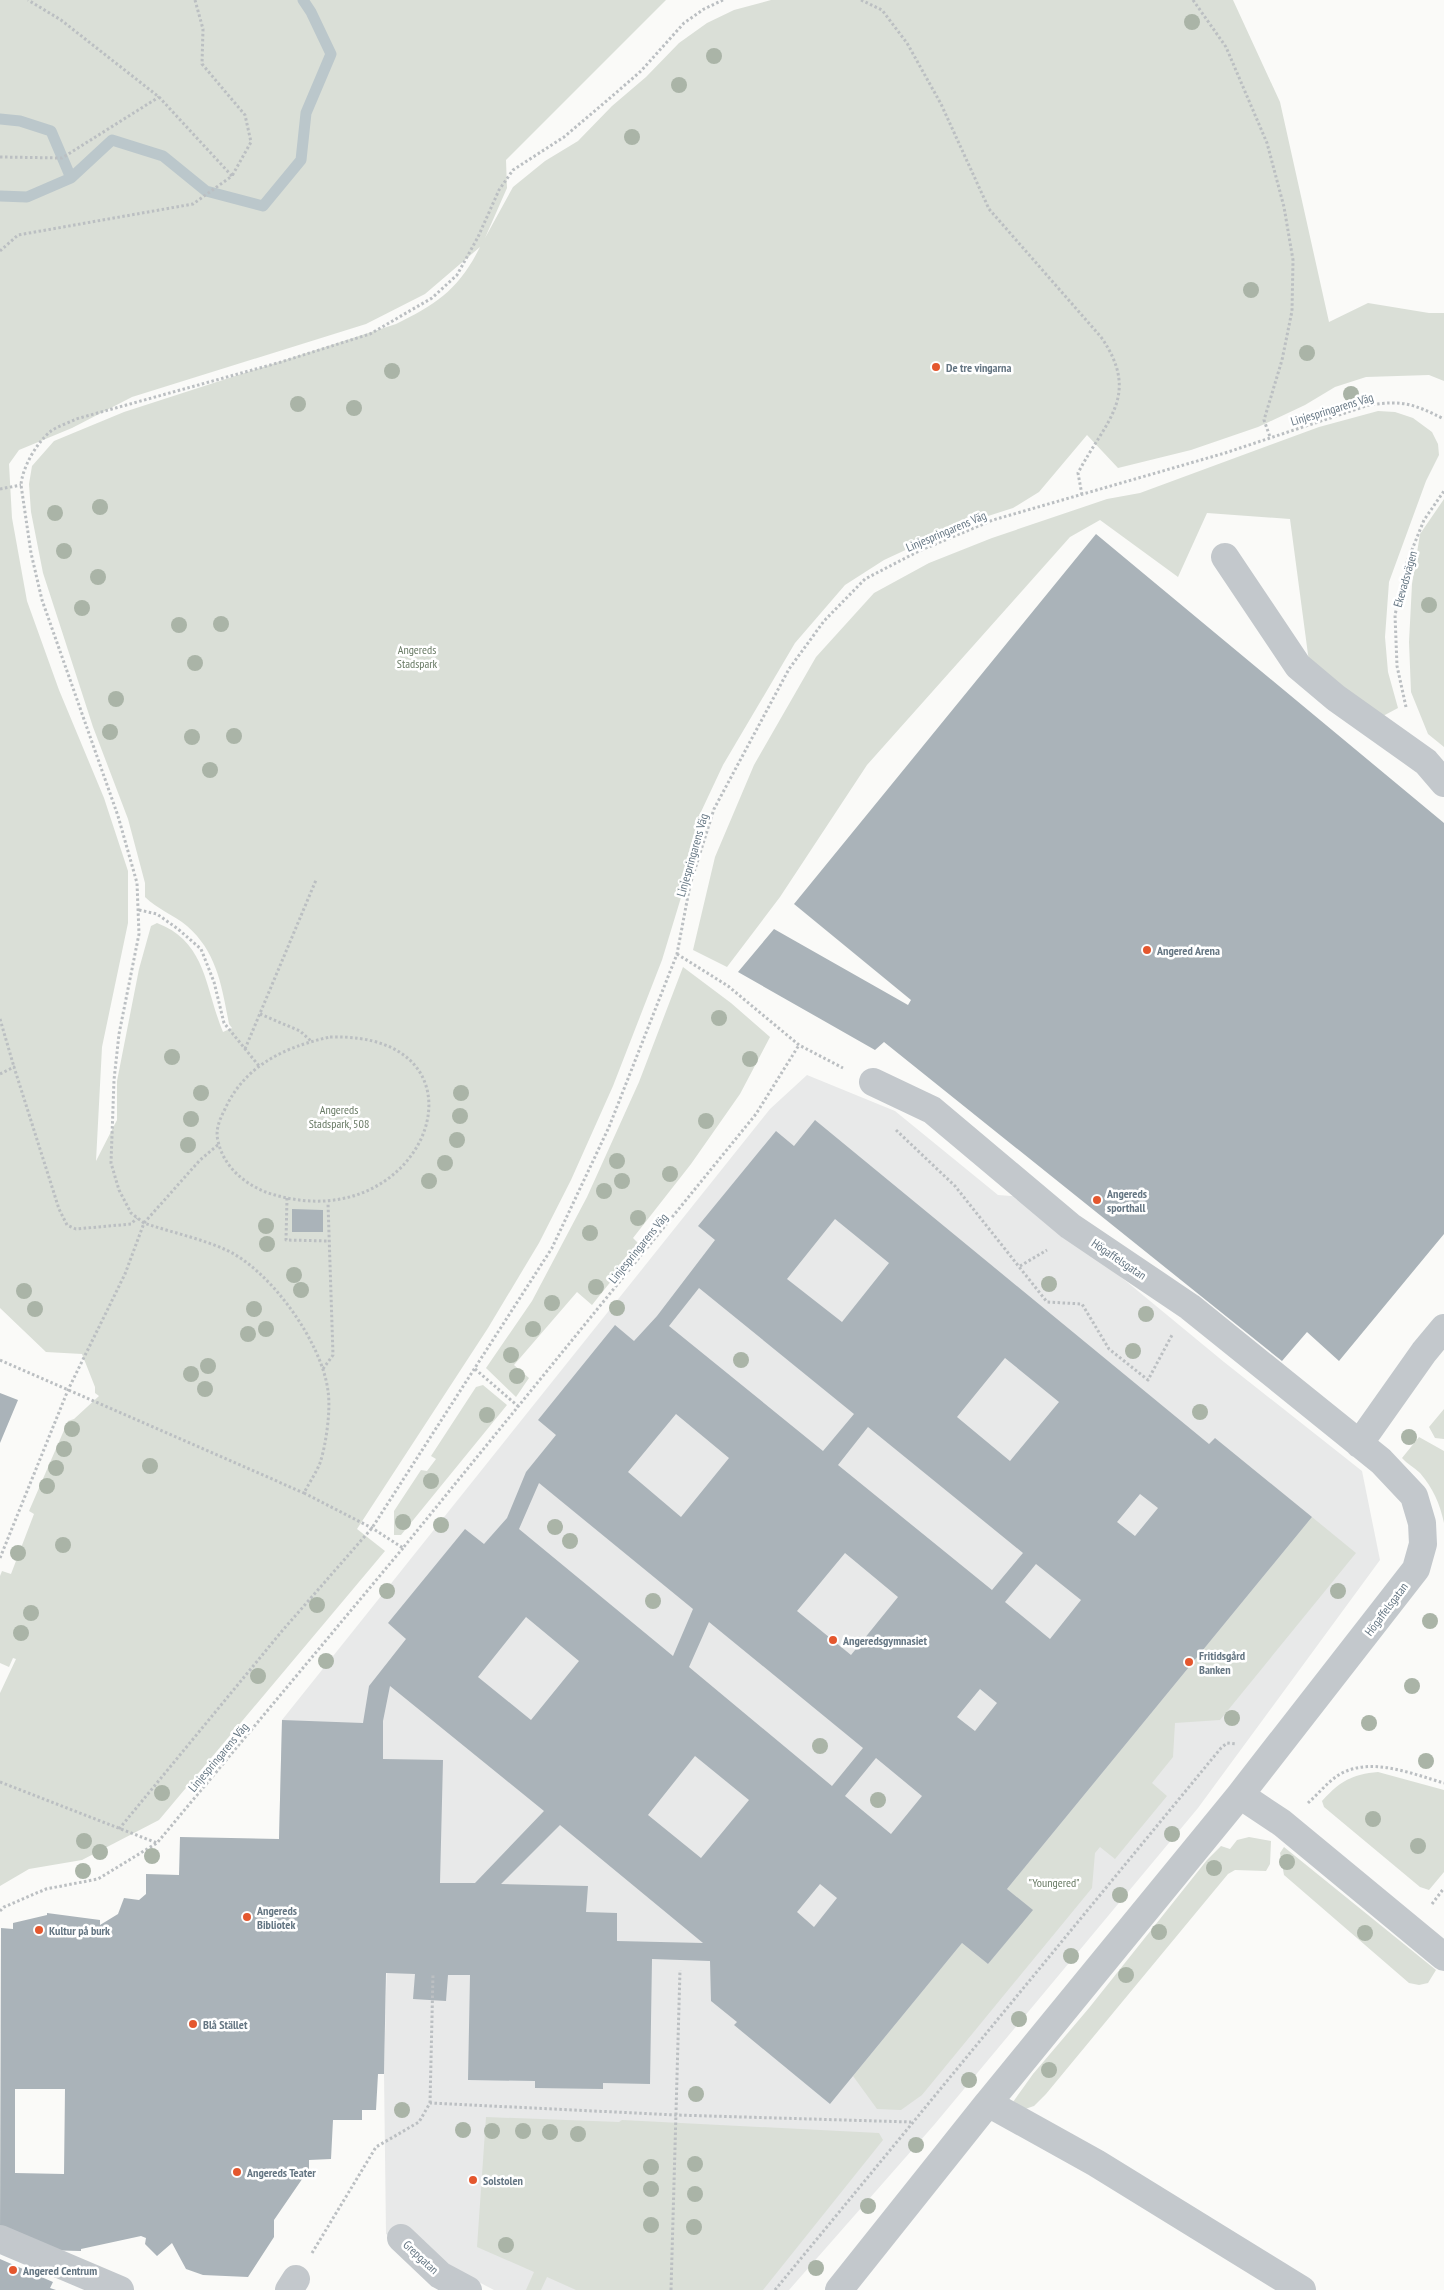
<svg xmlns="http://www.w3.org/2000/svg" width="1444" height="2290" viewBox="0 0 1444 2290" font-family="'PT Sans Narrow',sans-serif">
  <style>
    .built { fill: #e8e9e9 }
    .green { fill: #dadfd7; fill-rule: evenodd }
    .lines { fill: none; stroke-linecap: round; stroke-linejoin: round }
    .stream { stroke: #bbc7cb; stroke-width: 11 }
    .building { fill: #aab3b9; fill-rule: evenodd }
    .path { stroke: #bbbfc2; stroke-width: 3; stroke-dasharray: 2.5 2.5; stroke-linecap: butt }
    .minor { stroke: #c3c8cc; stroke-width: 28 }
    .tree { fill: #aab4a7 }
    .poi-dot { fill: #e4572e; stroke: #fff; stroke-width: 2 }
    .labels { text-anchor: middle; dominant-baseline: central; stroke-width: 5; stroke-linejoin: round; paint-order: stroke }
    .poi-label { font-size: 12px; font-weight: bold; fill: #657683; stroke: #fff; text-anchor: start }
    .street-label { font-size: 12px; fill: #657683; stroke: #fff }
    .park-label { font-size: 12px; fill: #687a64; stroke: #fff }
  </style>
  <rect width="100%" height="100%" fill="#fafaf8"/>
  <!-- built -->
  <path class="built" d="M 807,1075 L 895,1111 L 998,1195 L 1024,1197 L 1224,1362 L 1362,1471 L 1380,1560 L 1198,1808 L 934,2125 L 789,2290 L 494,2290 L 386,2234 L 384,2074 L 387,1956 L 279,1839 L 282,1720 L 770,1109 Z"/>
  <!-- green -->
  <path class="green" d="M 0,0 L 666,0 L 506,160 L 507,188 L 485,238 L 513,187 L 545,161 L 578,141 L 612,106 L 646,77 L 679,43 L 707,23 L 734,10 L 771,0 L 1233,0 L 1280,102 L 1329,322 L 1368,303 L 1429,313 L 1444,313 L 1444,381 L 1429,375 L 1366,377 L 1335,387 L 1305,405 L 1258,427 L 1191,450 L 1118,468 L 1087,435 L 1039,492 L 1013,508 L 957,526 L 884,560 L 845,585 L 795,643 L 723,765 L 700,814 L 686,881 L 662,960 L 613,1086 L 571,1180 L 539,1243 L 488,1328 L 357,1529 L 385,1551 L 159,1820 L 82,1860 L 29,1869 L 0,1886 L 0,1693 L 16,1659 L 13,1658 L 9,1667 L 0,1663 L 0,1576 L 2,1571 L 11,1574 L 34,1514 L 29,1511 L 68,1421 L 74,1419 L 99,1396 L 95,1393 L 95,1387 L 82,1354 L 46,1352 L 0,1308 ZM 480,247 C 459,289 437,304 396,324 L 124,412 L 54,441 L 32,466 L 29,484 L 31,512 L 43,573 L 93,727 L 128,819 L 145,883 L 145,897 C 157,909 174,915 187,926 C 217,952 222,987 229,1024 L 232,1028 L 223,1032 C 205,989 207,942 157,923 L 151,926 L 139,969 L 117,1081 L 117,1120 L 96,1161 L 102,1047 L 128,923 L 128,871 L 104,798 L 59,690 L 27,601 L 12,518 L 9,464 L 19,450 L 72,428 L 132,397 L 366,324 L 425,294 Z
    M 1378,411 L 1395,412 L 1413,418 L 1432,432 L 1438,444 L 1439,455 L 1426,481 L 1389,582 L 1385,637 L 1388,672 L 1398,708 L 1383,716 L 1309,662 L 1290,519 L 1207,513 L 1178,577 L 1100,520 L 1070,537 L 867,765 L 780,897 L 727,967 L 693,950 L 715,857 L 754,765 L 816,657 L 874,593 L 929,563 L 992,538 L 1107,499 L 1140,493 L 1319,427 Z
    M 1444,499 L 1444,747 L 1428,734 L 1411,692 L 1409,642 L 1412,584 L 1420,534 Z
    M 683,967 L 731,1003 L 770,1037 L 740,1094 L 691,1164 L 633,1238 L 640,1245 L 592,1305 L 577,1292 L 514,1365 L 529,1378 L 516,1397 L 486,1368 L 532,1301 L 587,1197 L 639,1082 Z
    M 483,1385 L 507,1405 L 401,1535 L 394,1535 L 394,1511 L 421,1470 L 427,1471 L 436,1459 L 431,1456 L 476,1387 Z
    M 1444,1409 L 1444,1439 L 1435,1438 L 1429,1427 Z
    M 1419,1437 L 1444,1451 L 1444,1523 C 1440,1504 1433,1488 1420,1473 C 1414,1467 1407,1464 1402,1458 Z
    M 1312,1517 L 1356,1553 L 1220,1720 L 1175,1723 L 1173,1757 L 1152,1783 L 1167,1796 L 1115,1859 L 1100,1847 L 1095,1853 L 1092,1888 L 922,2095 L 901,2110 L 877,2109 L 853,2076 L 962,1943 L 988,1964 L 1032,1910 L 1007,1889 Z
    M 1378,1772 L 1444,1790 L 1444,1872 L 1429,1890 L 1420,1887 L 1324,1807 L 1322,1801 C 1339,1782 1352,1774 1378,1772 Z
    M 1249,1837 L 1271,1841 L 1270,1864 L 1266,1871 L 1235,1870 L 1228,1874 L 1046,2094 L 1034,2106 L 1022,2110 L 1013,2102 L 1033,2074 L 1089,2008 L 1207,1860 L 1221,1846 L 1230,1849 L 1237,1840 Z
    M 1284,1847 L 1436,1970 L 1428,1983 L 1419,1985 L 1409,1983 L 1284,1875 L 1280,1853 Z
    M 486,2117 L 619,2122 L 622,2120 L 879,2133 L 883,2140 L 763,2290 L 576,2290 L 547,2277 L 541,2290 L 526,2290 L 534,2272 L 477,2247 Z"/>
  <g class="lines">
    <!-- stream -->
    <path class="stream" d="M 0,119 L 20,121 L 51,131 L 71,178
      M 0,196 L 27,197 L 71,178 L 112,140 L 163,156 L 206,191 L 263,206 L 301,160 L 306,113 L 331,54 L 311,12 L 303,0"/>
  </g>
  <!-- building -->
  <path class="building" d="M 1096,534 L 1444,823 L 1444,1234 L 1339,1361 L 1307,1332 L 1282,1361 L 884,1042 L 875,1050 L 738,972 L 774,929 L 908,1005 L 911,1000 L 794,904 Z
    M 815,1120 L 1209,1444 L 1215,1438 L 1312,1517 L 1007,1889 L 1033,1910 L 988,1964 L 962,1943 L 830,2104 L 734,2025 L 737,2022 L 711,2001 L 710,1961 L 652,1959 L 650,2084 L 603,2083 L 603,2089 L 535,2088 L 535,2081 L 468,2080 L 470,1975 L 448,1975 L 446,2001 L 413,1999 L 415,1974 L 386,1973 L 384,2074 L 378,2074 L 376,2110 L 362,2110 L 362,2120 L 333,2120 L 331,2159 L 309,2160 L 309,2169 L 274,2220 L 274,2237 L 248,2277 L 203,2275 L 186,2269 L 172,2243 L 157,2256 L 145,2244 L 146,2238 L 141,2236 L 81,2249 L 81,2251 L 40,2250 L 0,2232 L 1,1928 L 13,1929 L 13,1923 L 47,1915 L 47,1913 L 100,1920 L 100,1925 L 118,1914 L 124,1898 L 139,1900 L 146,1894 L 146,1874 L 179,1875 L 180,1837 L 279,1839 L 282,1720 L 363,1723 L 369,1686 L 406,1639 L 388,1623 L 465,1529 L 484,1544 L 507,1518 L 526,1472 L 556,1435 L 538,1420 L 615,1325 L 634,1341 L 657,1316 L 715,1240 L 698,1226 L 776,1131 L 794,1146 ZM 835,1219 L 889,1263 L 842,1322 L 787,1279 ZM 699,1288 L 854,1414 L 823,1451 L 669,1326 ZM 1005,1358 L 1059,1402 L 1010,1461 L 957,1417 ZM 676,1414 L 729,1458 L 681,1517 L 628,1472 ZM 868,1427 L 1023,1553 L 992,1590 L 838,1465 ZM 539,1483 L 693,1609 L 673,1656 L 519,1529 ZM 1140,1494 L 1158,1508 L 1135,1536 L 1117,1522 ZM 845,1553 L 898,1597 L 851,1655 L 797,1611 ZM 1036,1564 L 1081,1600 L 1050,1639 L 1005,1602 ZM 526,1617 L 579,1661 L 531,1720 L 478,1677 ZM 709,1622 L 863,1748 L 832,1786 L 689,1667 ZM 390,1686 L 544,1811 L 475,1883 L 440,1883 L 443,1760 L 383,1759 L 383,1721 ZM 980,1689 L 997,1703 L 975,1731 L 957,1717 ZM 695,1756 L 749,1800 L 701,1858 L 648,1815 ZM 876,1758 L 922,1796 L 891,1834 L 845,1796 ZM 560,1825 L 703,1943 L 617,1941 L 617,1913 L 586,1912 L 588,1886 L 501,1884 ZM 820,1884 L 837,1898 L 814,1927 L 797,1912 ZM 15,2089 L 65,2089 L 64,2174 L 15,2173 Z
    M 292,1209 L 323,1210 L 323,1232 L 292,1232 Z
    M 0,1393 L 18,1400 L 0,1443 Z
    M 0,2259 L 53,2282 L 50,2288 L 56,2290 L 0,2290 Z"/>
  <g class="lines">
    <!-- path -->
    <path class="path" d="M 195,0 L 203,29 L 202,64 L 245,115 L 251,142 L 232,176
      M 723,0 L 704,9 L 684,23 L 641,71 L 610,98 L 564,137 L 513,170 L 499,190 L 478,237 L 457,275 L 432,298 L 370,334 L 281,362 L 76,419 C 68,423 58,426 51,431 C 37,442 22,468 21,485 L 31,553 L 42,600 L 118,816 L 137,883 L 139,934 L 119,1034 L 114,1080 L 111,1163 L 119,1190 L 131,1213 L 144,1223 C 170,1232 199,1238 224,1249 C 269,1268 322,1342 328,1391 C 331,1410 326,1445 320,1463 C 316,1473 309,1483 304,1493 L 372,1528 L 403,1548 L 756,1114 L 799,1045
      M 861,0 L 882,10 L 907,43 L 941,104 L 989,209 L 1101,337 C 1142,396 1105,421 1078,473 L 1082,495
      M 1193,0 L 1226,47 L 1267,143 L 1284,207 L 1293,260 L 1292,311 L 1282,360 L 1264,420 L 1270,437
      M 0,157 L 62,158 L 159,97
      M 0,251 L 18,235 L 193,204 L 232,176 L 159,97 L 61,20 L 28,0
      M 0,489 L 21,485
      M 1406,707 L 1397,666 L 1395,615 L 1407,562 L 1424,520 L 1444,491
      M 139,910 L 157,914 L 178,929 L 201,949 L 214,982 L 224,1023 L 259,1066
      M 677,954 L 728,986 L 799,1045 L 843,1068
      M 260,1014 L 300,1031 L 311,1041
      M 0,1019 L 14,1067
      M 330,1037 C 501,1032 429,1239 275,1195 C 249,1188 224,1169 218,1141 C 215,1129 220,1119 225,1109 C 245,1065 285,1047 330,1037 Z
      M 245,1049 L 316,880
      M 0,1074 L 14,1067 L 59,1209 L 67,1225 L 76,1229 L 131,1224 L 137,1218
      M 896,1130 L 955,1186 L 1047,1302 L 1082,1304 L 1109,1349 L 1148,1380 L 1172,1335
      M 287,1198 L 286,1240 L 329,1241
      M 1020,1266 L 1047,1250
      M 0,1360 L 304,1493
      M 323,1369 L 333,1355 L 328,1203
      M 475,1369 L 519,1407
      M 0,1558 L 68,1390 L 125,1274 L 144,1223 L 200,1160 L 219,1144
      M 0,1782 L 157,1843
      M 1308,1803 C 1318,1794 1327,1783 1337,1776 C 1369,1755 1412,1774 1444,1783
      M 119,1829 L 282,1631 L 372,1528 L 552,1248 L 609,1127 L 677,954 L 690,885 L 714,809 L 789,669 L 824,621 L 865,579 L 919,551 L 993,520 L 1225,453 L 1369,405 C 1403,400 1414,404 1444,419
      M 1432,1904 L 1444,1888
      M 0,1911 L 4,1907 L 46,1889 L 98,1879 L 157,1843 L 403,1548
      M 430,2103 L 433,1974
      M 312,2253 L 376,2147 L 419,2122 L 430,2103 L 676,2115 L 911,2122
      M 671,2290 L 680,1970
      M 775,2290 L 1221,1748 L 1227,1743 L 1236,1744"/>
    <!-- minor -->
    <path class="minor" d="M 1225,557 L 1298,666 L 1336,698 L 1426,762 L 1444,783
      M 873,1082 L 932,1110 L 1070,1226 L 1190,1307 L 1381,1461 L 1414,1496 L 1422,1523 L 1423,1544 L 1416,1569 L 1240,1795 L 988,2103
      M 1359,1444 L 1424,1352 L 1444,1328
      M 1240,1795 L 1282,1823 L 1444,1957
      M 401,2238 L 440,2275 L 468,2290
      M 0,2239 L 120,2290
      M 289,2290 L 296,2279
      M 839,2290 L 988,2103 L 1096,2163 L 1302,2290"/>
  </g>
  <!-- trees -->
  <g class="tree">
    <circle cx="1192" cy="22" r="8"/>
    <circle cx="714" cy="56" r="8"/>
    <circle cx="679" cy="85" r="8"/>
    <circle cx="632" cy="137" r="8"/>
    <circle cx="1251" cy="290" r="8"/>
    <circle cx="1307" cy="353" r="8"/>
    <circle cx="392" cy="371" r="8"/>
    <circle cx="1351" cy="394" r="8"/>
    <circle cx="298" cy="404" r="8"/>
    <circle cx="354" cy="408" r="8"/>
    <circle cx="100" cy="507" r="8"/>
    <circle cx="55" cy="513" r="8"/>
    <circle cx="64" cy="551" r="8"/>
    <circle cx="98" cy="577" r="8"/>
    <circle cx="1429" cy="605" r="8"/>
    <circle cx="82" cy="608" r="8"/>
    <circle cx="221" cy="624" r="8"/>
    <circle cx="179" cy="625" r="8"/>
    <circle cx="195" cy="663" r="8"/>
    <circle cx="116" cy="699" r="8"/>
    <circle cx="110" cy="732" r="8"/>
    <circle cx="234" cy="736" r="8"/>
    <circle cx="192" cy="737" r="8"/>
    <circle cx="210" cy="770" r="8"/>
    <circle cx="719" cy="1018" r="8"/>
    <circle cx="172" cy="1057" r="8"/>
    <circle cx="750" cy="1059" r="8"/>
    <circle cx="201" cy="1093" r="8"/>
    <circle cx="461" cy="1093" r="8"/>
    <circle cx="460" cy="1116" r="8"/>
    <circle cx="191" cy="1119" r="8"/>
    <circle cx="706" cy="1121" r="8"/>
    <circle cx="457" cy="1140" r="8"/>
    <circle cx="188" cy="1145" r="8"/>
    <circle cx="617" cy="1161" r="8"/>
    <circle cx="445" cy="1163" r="8"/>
    <circle cx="670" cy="1174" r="8"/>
    <circle cx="429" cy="1181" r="8"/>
    <circle cx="622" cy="1181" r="8"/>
    <circle cx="604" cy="1191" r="8"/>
    <circle cx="638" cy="1218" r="8"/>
    <circle cx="266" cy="1226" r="8"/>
    <circle cx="590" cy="1233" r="8"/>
    <circle cx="267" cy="1244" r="8"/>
    <circle cx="294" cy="1275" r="8"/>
    <circle cx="1049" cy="1284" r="8"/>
    <circle cx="596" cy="1287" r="8"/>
    <circle cx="301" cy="1290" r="8"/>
    <circle cx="24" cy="1291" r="8"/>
    <circle cx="552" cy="1303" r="8"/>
    <circle cx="617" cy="1308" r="8"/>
    <circle cx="35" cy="1309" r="8"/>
    <circle cx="254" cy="1309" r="8"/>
    <circle cx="1146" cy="1314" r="8"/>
    <circle cx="266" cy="1329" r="8"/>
    <circle cx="533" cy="1329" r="8"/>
    <circle cx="248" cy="1334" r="8"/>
    <circle cx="1133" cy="1351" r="8"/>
    <circle cx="511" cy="1355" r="8"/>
    <circle cx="741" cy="1360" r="8"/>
    <circle cx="208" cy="1366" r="8"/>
    <circle cx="191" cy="1374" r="8"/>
    <circle cx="517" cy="1376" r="8"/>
    <circle cx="205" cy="1389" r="8"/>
    <circle cx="1200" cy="1412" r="8"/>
    <circle cx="487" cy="1415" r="8"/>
    <circle cx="72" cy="1429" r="8"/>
    <circle cx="1409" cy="1437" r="8"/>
    <circle cx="64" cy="1449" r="8"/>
    <circle cx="150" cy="1466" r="8"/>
    <circle cx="56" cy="1468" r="8"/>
    <circle cx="431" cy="1481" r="8"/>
    <circle cx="47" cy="1486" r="8"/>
    <circle cx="403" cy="1522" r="8"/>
    <circle cx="441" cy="1525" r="8"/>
    <circle cx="555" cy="1527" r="8"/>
    <circle cx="570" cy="1541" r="8"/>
    <circle cx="63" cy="1545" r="8"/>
    <circle cx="18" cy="1553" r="8"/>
    <circle cx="387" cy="1591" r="8"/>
    <circle cx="1338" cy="1591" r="8"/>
    <circle cx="653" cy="1601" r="8"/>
    <circle cx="317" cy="1605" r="8"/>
    <circle cx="31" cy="1613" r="8"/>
    <circle cx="1430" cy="1621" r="8"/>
    <circle cx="21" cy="1633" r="8"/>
    <circle cx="326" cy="1661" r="8"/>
    <circle cx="258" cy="1676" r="8"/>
    <circle cx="1412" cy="1686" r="8"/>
    <circle cx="1232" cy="1718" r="8"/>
    <circle cx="1369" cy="1723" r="8"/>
    <circle cx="820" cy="1746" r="8"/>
    <circle cx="1426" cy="1761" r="8"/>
    <circle cx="162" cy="1793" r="8"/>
    <circle cx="878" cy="1800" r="8"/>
    <circle cx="1373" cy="1819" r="8"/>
    <circle cx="1172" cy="1834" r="8"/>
    <circle cx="84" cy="1841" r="8"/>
    <circle cx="1418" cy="1846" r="8"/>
    <circle cx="100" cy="1852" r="8"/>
    <circle cx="152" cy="1856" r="8"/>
    <circle cx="1287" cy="1862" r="8"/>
    <circle cx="1214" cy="1868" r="8"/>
    <circle cx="83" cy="1871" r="8"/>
    <circle cx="1120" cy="1895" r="8"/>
    <circle cx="1159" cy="1932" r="8"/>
    <circle cx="1365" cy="1933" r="8"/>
    <circle cx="1071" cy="1956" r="8"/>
    <circle cx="1126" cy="1975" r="8"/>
    <circle cx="1019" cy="2019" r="8"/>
    <circle cx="1049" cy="2070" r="8"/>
    <circle cx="969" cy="2080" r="8"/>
    <circle cx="696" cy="2094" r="8"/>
    <circle cx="402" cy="2110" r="8"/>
    <circle cx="463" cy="2130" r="8"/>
    <circle cx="492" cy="2131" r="8"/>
    <circle cx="523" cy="2131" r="8"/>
    <circle cx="550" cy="2132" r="8"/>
    <circle cx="578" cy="2134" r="8"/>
    <circle cx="916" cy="2145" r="8"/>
    <circle cx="695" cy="2164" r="8"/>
    <circle cx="651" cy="2167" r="8"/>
    <circle cx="651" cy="2189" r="8"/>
    <circle cx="695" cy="2194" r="8"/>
    <circle cx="868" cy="2206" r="8"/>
    <circle cx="651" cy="2225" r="8"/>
    <circle cx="694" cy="2227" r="8"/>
    <circle cx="506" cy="2245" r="8"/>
    <circle cx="816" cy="2268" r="8"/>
  </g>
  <!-- markers -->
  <g class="poi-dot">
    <circle cx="936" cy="367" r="5"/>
    <circle cx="1147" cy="950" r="5"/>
    <circle cx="1097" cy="1200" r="5"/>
    <circle cx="833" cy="1640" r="5"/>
    <circle cx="1189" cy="1662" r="5"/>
    <circle cx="247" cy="1917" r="5"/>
    <circle cx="39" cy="1930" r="5"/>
    <circle cx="193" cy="2024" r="5"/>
    <circle cx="237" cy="2172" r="5"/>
    <circle cx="473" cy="2180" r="5"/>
    <circle cx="13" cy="2270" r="5"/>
  </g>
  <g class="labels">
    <!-- poi labels -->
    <g class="poi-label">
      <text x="946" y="367">De tre vingarna</text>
      <text x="1157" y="950">Angered Arena</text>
      <text x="1107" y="1193">Angereds<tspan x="1107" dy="14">sporthall</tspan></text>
      <text x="843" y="1640">Angeredsgymnasiet</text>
      <text x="1199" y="1655">Fritidsgård<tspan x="1199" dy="14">Banken</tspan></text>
      <text x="257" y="1910">Angereds<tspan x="257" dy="14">Bibliotek</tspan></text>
      <text x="49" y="1930">Kultur på burk</text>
      <text x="203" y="2024">Blå Stället</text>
      <text x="247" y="2172">Angereds Teater</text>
      <text x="483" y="2180">Solstolen</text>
      <text x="23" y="2270">Angered Centrum</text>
    </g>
    <!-- street labels -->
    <g class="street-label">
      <text transform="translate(1332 409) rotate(-17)">Linjespringarens Väg</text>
      <text transform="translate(946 531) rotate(-23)">Linjespringarens Väg</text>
      <text transform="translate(1405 579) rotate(-74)">Ekevadsvägen</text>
      <text transform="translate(692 855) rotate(-74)">Linjespringarens Väg</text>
      <text transform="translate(638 1248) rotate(-51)">Linjespringarens Väg</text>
      <text transform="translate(1119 1259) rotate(34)">Högaffelsgatan</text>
      <text transform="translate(1386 1609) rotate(-53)">Högaffelsgatan</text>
      <text transform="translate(218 1757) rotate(-50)">Linjespringarens Väg</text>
      <text transform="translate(421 2257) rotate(43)">Grepgatan</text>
    </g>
    <!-- park labels -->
    <g class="park-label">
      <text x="417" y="649">Angereds<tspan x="417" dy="14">Stadspark</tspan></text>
      <text x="339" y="1109">Angereds<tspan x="339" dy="14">Stadspark, 508</tspan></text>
      <text x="1054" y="1882">"Youngered"</text>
    </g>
  </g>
</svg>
